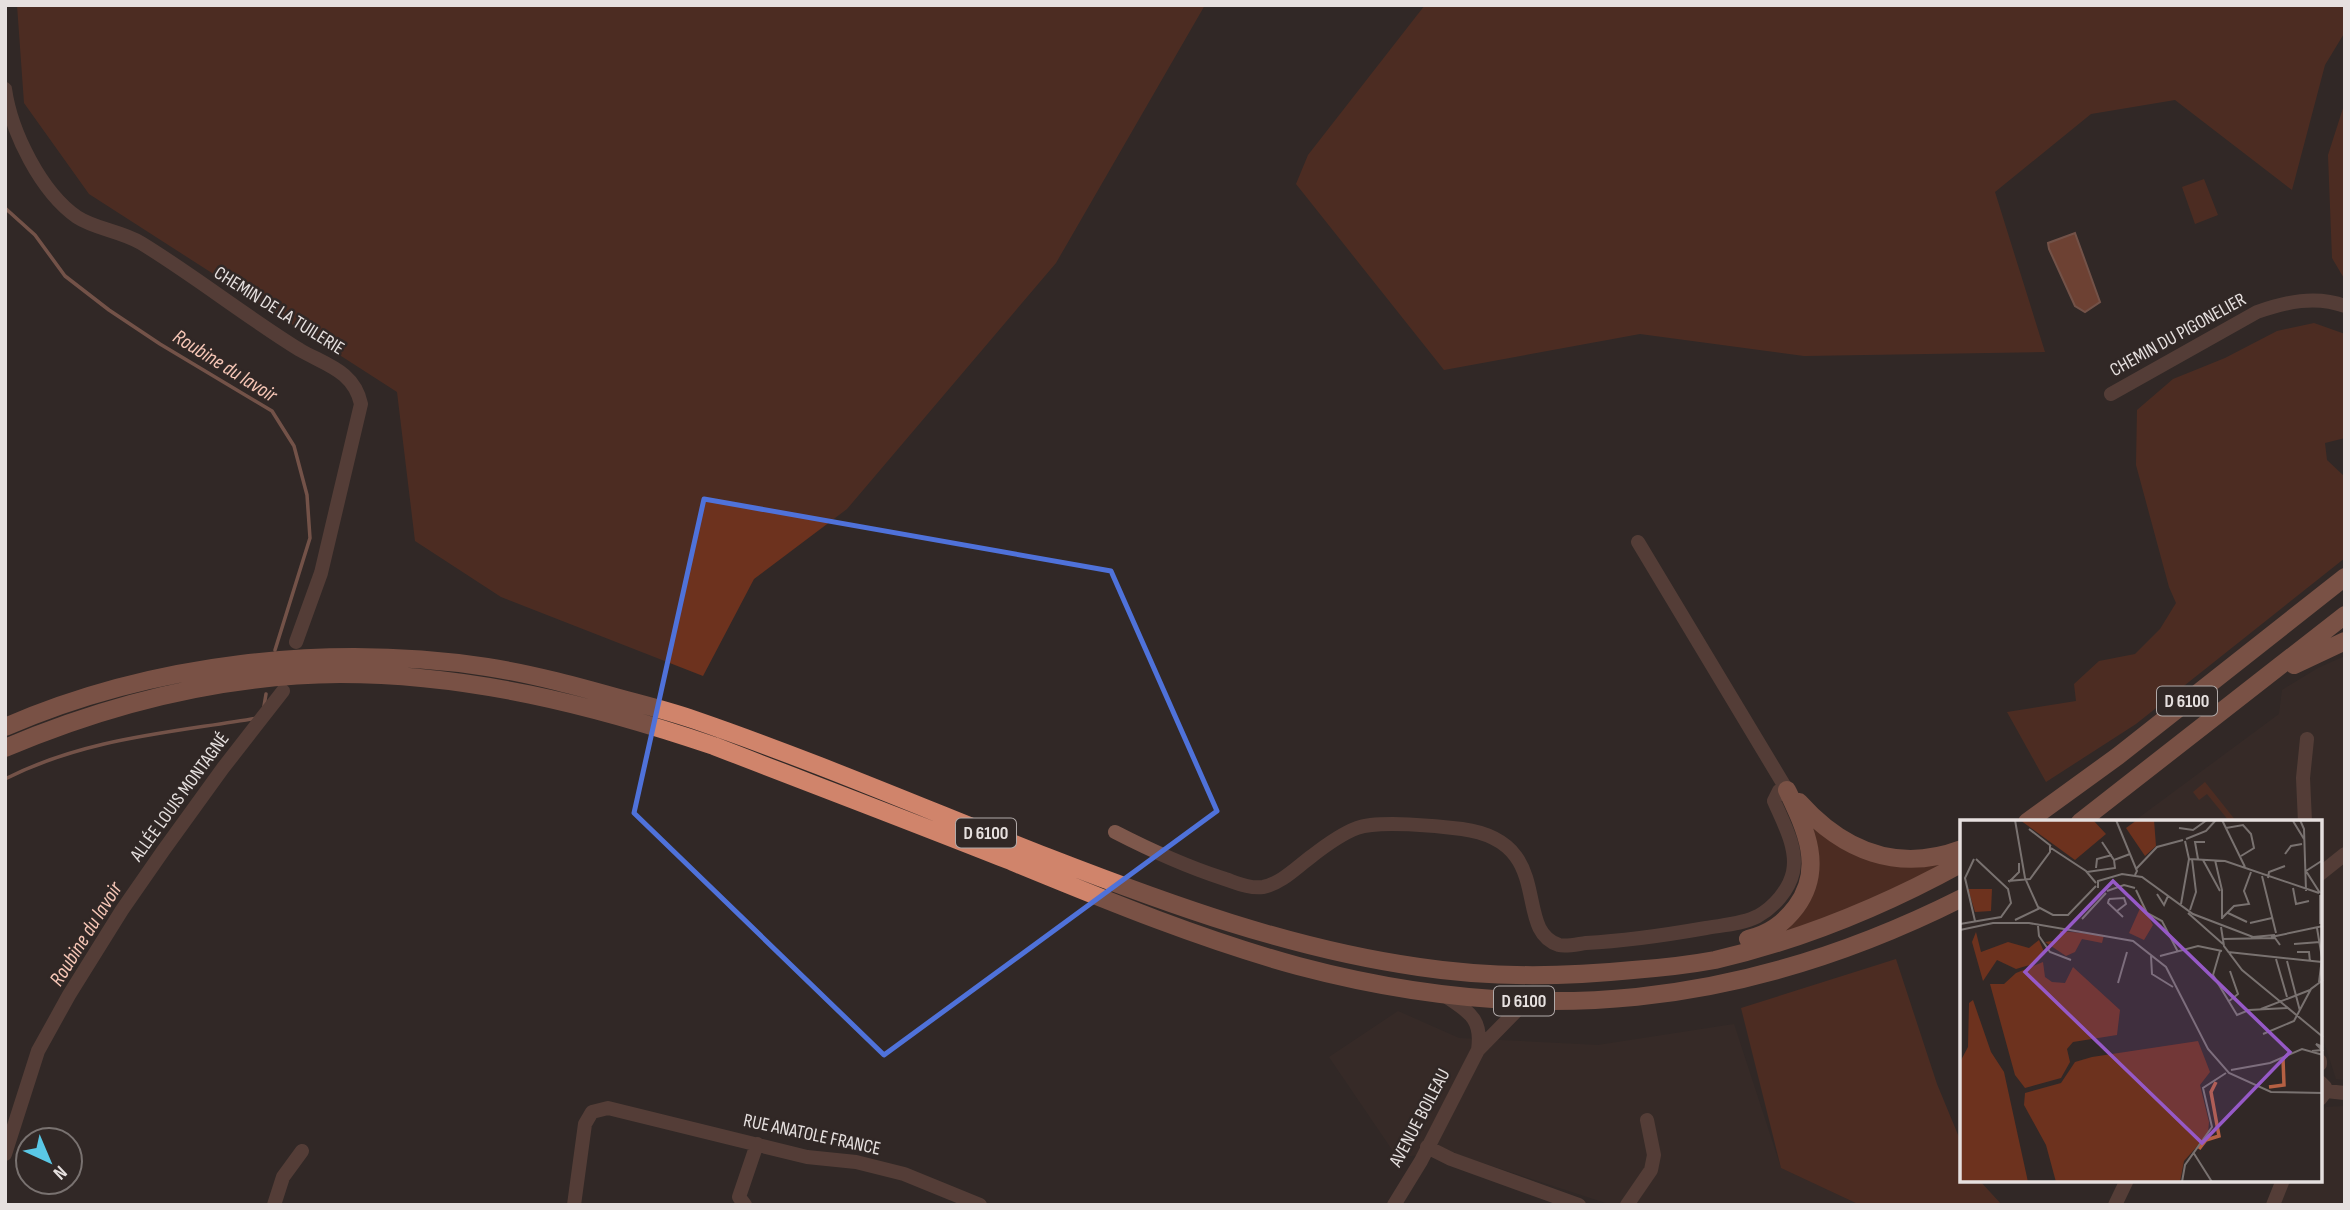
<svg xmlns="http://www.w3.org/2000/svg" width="2350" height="1210" viewBox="0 0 2350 1210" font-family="'Sofia Sans Condensed',sans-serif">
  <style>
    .built { fill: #3d2e29 }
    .green { fill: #6d321e }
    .water { fill: #b56043; stroke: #c48672; stroke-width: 2 }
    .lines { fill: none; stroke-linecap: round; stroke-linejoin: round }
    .stream { stroke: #c48672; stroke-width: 3.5 }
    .street { stroke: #7e584c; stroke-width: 14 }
    .primary { stroke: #d0846b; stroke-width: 18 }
    .marked { fill: none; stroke: #4f72da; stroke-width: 5; stroke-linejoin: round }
    .labels { text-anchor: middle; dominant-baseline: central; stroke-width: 5; stroke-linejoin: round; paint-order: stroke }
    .shield { fill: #312826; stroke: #b0a9a8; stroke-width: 2 }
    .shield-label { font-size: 18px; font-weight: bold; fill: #e6e0df }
    .street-label { font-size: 19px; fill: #e6e0df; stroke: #312826 }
    .water-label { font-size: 21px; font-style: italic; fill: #f6c6b6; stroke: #312826 }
    .inset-river { fill: none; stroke: #b56043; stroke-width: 3.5 }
    .inset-road { fill: none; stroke: #797270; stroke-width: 2 }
    .view { fill: #9659c7; fill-opacity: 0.15; stroke: #9659c7; stroke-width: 3.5 }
    .inset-edge { fill: none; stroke: #e6e0df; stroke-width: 3.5 }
  </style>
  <rect width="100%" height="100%" fill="#312826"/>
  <!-- built -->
  <path class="built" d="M 2345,656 L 2345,1080 L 2336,1079 L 2320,1029 L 2320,822 L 2133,822 L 2279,714 L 2282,690 L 2318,668 Z
    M 1398,1011 L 1459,1038 L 1598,1045 L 1734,1024 L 1781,1168 L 1860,1205 L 1612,1205 L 1452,1153 L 1397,1157 L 1329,1057 Z
    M 2345,1106 L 2345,1205 L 2279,1205 L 2290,1180 L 2320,1180 L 2320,1118 L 2326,1107 Z"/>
  <!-- green -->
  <path class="green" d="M 17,5 L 1205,5 L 1056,263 L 847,509 L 754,579 L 703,676 L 501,597 L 415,541 L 397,392 L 89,194 L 24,103 Z
    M 1425,5 L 2345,5 L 2345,32 L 2325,65 L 2292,190 L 2175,100 L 2091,114 L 1995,192 L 2045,352 L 1804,356 L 1640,334 L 1444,370 L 1296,184 L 1308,155 Z
    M 2345,102 L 2345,280 L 2332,258 L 2328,155 Z
    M 2204,179 L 2218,215 L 2195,224 L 2182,187 Z
    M 2314,323 L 2345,334 L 2345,438 L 2325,443 L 2327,460 L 2345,477 L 2345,558 L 2136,724 L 2046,782 L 2007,712 L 2076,701 L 2074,684 L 2099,661 L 2135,654 L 2160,629 L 2176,603 L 2169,587 L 2136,465 L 2137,410 L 2173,379 L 2225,358 L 2277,331 Z
    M 2205,782 L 2236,821 L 2229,821 L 2207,794 L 2199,800 L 2193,792 Z
    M 1810,824 L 1823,835 L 1944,861 L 1936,868 L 1854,908 L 1779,934 L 1794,919 Z
    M 1896,959 L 1937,1084 L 1961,1142 L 1962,1180 L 1979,1180 L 2002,1205 L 1860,1205 L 1781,1168 L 1741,1008 Z"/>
  <!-- water -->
  <path class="water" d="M 2075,233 L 2100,302 L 2085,312 L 2075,306 L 2049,249 L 2048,243 Z"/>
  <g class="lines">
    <!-- stream -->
    <path class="stream" d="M 5,208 L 35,235 L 65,276 L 109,310 L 160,344 L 272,411 L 294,446 L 307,495 L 310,538 L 275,650
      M 264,706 L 266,694
      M 5,779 C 86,738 169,733 257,718"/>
    <!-- street -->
    <path class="street" d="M 5,89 C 11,132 41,192 77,217 C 95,229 121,231 141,243 C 195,276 245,316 300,350 C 326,365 354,371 361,404 L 321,573 L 296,642
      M 2111,394 L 2257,312 C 2286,302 2315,295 2345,306
      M 2305,822 L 2303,778 L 2307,739
      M 1115,832 C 1150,850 1185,866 1222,878 C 1235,882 1249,889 1263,887 C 1281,884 1298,866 1312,856 C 1326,845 1341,834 1357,828 C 1378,820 1439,826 1462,829 C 1558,842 1511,930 1559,945 C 1566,947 1578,944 1586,943 C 1627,941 1666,935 1706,928 C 1723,925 1743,924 1758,916 C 1774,907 1789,890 1793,872 C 1798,848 1783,822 1774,801 L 1779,791 L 1787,790 L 1638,542
      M 2320,874 L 2345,854
      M 1444,995 C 1467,1011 1483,1017 1478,1050
      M 2320,1061 L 2320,1064
      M 2320,1082 L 2325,1087 L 2326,1091 L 2320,1099
      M 2326,1091 L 2345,1093
      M 1427,1147 L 1451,1159 L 1579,1205
      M 5,1154 L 38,1051 L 69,995 L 122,910 L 163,851 L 223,768 L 283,691
      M 274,1205 L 283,1177 L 302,1151
      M 574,1205 L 585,1124 L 592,1112 L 608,1108 L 807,1157 L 856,1162 L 904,1174 L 980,1205
      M 745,1205 L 739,1197 L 757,1144
      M 1394,1205 L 1421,1161 L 1478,1050 L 1526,1001
      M 1627,1205 L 1651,1170 L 1654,1155 L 1647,1120
      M 2115,1205 L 2127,1180
      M 2273,1205 L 2283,1180"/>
    <!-- primary -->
    <path class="primary" d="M 2294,665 L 2345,641
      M 5,727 C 152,663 328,643 487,667 C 533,674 580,687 626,700 C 649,706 672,712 695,720 C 814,761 930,811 1047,857 C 1168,904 1291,949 1419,967 C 1491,978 1562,977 1633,970 C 1660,968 1688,965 1715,960 C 1801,940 1884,906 1962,863
      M 5,748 C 111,703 225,675 340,674 C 469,674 593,705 714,746 C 812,784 910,821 1008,860 C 1103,899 1199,939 1298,966 C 1535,1029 1743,1008 1962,898
      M 1799,802 C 1843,851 1898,873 1962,849
      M 2027,822 L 2118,756 L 2345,577
      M 2080,822 L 2345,615
      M 1748,939 C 1769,934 1783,924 1796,907 C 1825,868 1805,828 1787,790"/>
  </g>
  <!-- marked area -->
  <path d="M0 0H2350V1210H0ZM 704,499 L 1111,571 L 1217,811 L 884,1055 L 634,813 Z" fill="#312826" fill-opacity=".55" fill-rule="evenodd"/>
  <path class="marked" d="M 704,499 L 1111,571 L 1217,811 L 884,1055 L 634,813 Z"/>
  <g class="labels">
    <!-- shield labels -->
    <g class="shield">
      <rect x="2157" y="686.5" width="60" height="29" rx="5"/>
      <rect x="956" y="818.5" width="60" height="29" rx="5"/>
      <rect x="1494" y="986.5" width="60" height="29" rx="5"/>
    </g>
    <g class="shield-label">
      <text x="2187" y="701">D 6100</text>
      <text x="986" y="833">D 6100</text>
      <text x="1524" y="1001">D 6100</text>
    </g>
    <!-- street labels -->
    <g class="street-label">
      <text transform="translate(279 311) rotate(32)">CHEMIN DE LA TUILERIE</text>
      <text transform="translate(2178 335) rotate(-29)">CHEMIN DU PIGONELIER</text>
      <text transform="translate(180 797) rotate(-54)">ALLÉE LOUIS MONTAGNÉ</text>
      <text transform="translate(1420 1118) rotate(-62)">AVENUE BOILEAU</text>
      <text transform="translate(812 1135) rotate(12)">RUE ANATOLE FRANCE</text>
    </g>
    <!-- water labels -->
    <g class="water-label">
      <text transform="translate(225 366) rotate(32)">Roubine du lavoir</text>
      <text transform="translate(86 934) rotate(-58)">Roubine du lavoir</text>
    </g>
  </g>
  <!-- overview -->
  <g transform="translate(1960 820)">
    <rect width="362" height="362" fill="#312826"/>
    <path d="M 60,0 L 133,0 L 146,14 L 115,40 ZM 177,0 L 194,0 L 196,26 L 185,36 L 166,8 ZM 8,69 L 32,69 L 31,91 L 15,92 ZM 182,84 L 193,105 L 184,120 L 169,113 ZM 100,111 L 144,115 L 142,123 L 122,119 L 115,132 L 106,136 L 85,122 L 99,120 ZM 16,112 L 21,132 L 48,122 L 69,128 L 79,120 L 85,134 L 73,144 L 56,149 L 37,140 L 23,161 L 12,122 ZM 83,142 L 85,157 L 92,162 L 105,163 L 113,147 L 160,190 L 157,215 L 113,222 L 107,229 L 110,242 L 101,258 L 65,268 L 55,255 L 30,164 L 44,164 L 56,153 ZM 13,180 L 31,232 L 44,252 L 68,362 L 0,362 L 0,242 L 8,227 L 9,183 ZM 238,221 L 250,252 L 240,265 L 249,302 L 248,314 L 224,341 L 220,362 L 96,362 L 86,325 L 64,285 L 65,273 L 101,263 L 115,242 L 132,237 Z" fill="#6d321e"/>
    <path class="inset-river" d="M 309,267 L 324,265 L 323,239M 239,329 L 246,320 L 259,316 L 251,272 L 256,262"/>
    <path class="inset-road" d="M 55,0 L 65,58 L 78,87 L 93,95 L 108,95 L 136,66M 156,0 L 177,51 L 175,55M 262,0 L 285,47M 340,0 L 344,9 L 346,71M 333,1 L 344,19M 219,8 L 233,10 L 247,0M 266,8 L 283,5 L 291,14 L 294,28 L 281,36M 69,9 L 91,26M 226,19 L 246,11 L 256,0M 142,22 L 154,40 L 170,34M 91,28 L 126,51 L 136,63M 325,34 L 331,26 L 342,24M 14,39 L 5,58 L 15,101M 229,39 L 265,41 L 359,73M 238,39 L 235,22 L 245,22M 243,40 L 260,71M 255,40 L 262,70 L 262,99M 136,48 L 137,39 L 152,35M 176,49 L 197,27 L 223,20M 127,52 L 155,48 L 154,40M 302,56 L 316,113M 308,58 L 309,52 L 325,46M 48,61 L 70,59 L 90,32 L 90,25M 49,62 L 59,52 L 59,43M 138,68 L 138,61 L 162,54 L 182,57 L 233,94 L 293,117 L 315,115M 333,68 L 336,84 L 349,81M 176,70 L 187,93 L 202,101 L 218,132M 147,71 L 164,65 L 175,68M 360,73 L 346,51 L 363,40M 197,74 L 204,85 L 208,76M 360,75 L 360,104M 149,79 L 164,78 L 166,84 L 157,91M 149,79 L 148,83 L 163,97M 221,84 L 229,39 L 225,21M 230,90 L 236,72 L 232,39M 228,93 L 263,124M 268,93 L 287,102M 262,98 L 274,86 L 289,84 L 284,71 L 291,52M 122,99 L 146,73M 55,100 L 80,88M 290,103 L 312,98M 0,104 L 41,97 L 51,83 L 48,69 L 16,39M 78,106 L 79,116 L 90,132 L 111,140M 261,107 L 264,126 L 282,150 L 363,217M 357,108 L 362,138 L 359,162M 0,110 L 33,103 L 69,103 L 173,121 L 206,147 L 248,229 L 269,253 L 311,272 L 363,273M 311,117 L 363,106M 262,119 L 315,118 L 320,125M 334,124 L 360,122M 260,131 L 253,155 L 277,195 L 289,190 L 327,188M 268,132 L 362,142M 337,132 L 349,132 L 350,142M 191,136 L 192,154 L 213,167M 200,136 L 238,126 L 262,131M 316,139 L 327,177M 327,141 L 340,191M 158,163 L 167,132M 268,182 L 278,174 L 270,151M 301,189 L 350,170M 303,214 L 334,201 L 351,169 L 363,160M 352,231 L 362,230 L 356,224 L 363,227M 271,250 L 310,243 L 342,229 L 363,235M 233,332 L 252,362M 222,362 L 225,345 L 252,307 L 243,268 L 266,253"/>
    <path class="view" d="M 153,61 L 330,232 L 242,323 L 65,152 Z"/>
    <rect width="362" height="362" class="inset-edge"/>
  </g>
  <!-- border -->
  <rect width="2350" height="1210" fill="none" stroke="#e6e0df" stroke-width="14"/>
  <!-- north arrow -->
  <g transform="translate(49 1161) rotate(136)"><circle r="33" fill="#312826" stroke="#797270" stroke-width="2"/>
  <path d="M0-5L12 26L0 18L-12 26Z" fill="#5ac8e6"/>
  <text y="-10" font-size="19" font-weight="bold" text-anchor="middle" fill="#e6e0df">N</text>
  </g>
</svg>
